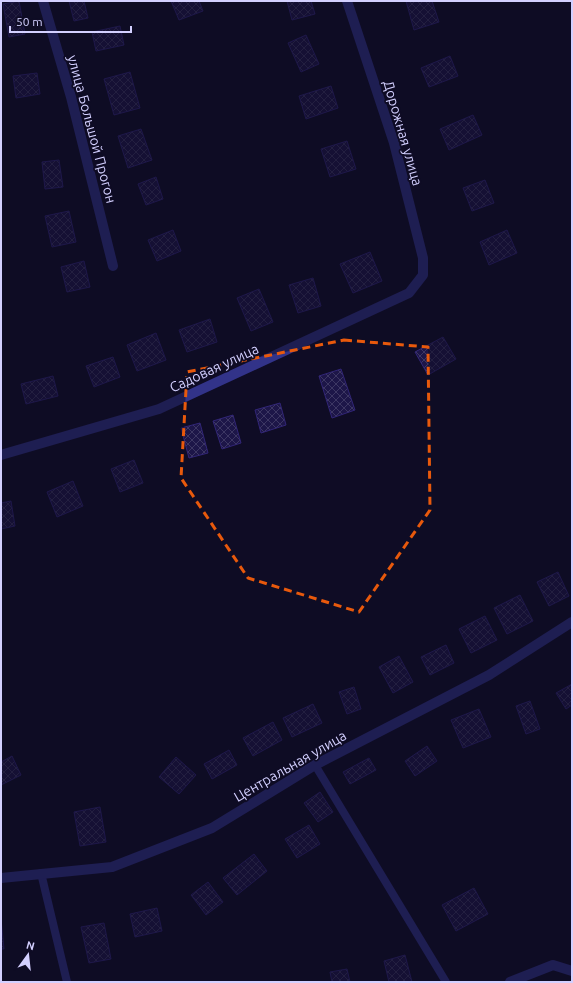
<svg xmlns="http://www.w3.org/2000/svg" width="573" height="983" viewBox="0 0 573 983" font-family="Ubuntu,sans-serif">
  <style>
    .building { fill: url(#building-cross-hatch); stroke: #312577 }
    .lines { fill: none; stroke-linecap: round; stroke-linejoin: round }
    .service { stroke: #323389; stroke-width: 8 }
    .minor { stroke: #323389; stroke-width: 10 }
    .marked { fill: none; stroke: #e8590c; stroke-width: 3; stroke-dasharray: 8 5; stroke-linejoin: round }
    .labels { text-anchor: middle; dominant-baseline: central; stroke-width: 3.5; stroke-linejoin: round; paint-order: stroke }
    .street-label { font-size: 14px; fill: #d3d0ff; stroke: #0f0c25 }
  </style>
  <defs>
    <pattern id="building-cross-hatch" width="8" height="8" patternUnits="userSpaceOnUse"><rect width="8" height="8" fill="#1d1648"/><path d="M0 0l8 8M0 8l8-8" fill="none" stroke="#3d3763"/></pattern>
  </defs>
  <rect width="100%" height="100%" fill="#0f0c25"/>
  <!-- building -->
  <path class="building" d="M 19,1 L 25,34 L 9,37 L 3,4 Z
    M 69,1 L 84,1 L 88,18 L 74,21 Z
    M 171,1 L 199,1 L 203,11 L 179,20 Z
    M 287,1 L 311,1 L 315,14 L 292,20 Z
    M 406,1 L 432,1 L 439,22 L 414,30 Z
    M 120,26 L 124,45 L 96,51 L 92,32 Z
    M 306,35 L 319,64 L 301,72 L 288,43 Z
    M 450,56 L 458,76 L 429,87 L 421,68 Z
    M 130,72 L 140,108 L 114,115 L 104,79 Z
    M 37,73 L 40,94 L 16,98 L 13,76 Z
    M 331,86 L 338,108 L 306,119 L 299,96 Z
    M 473,115 L 482,135 L 449,150 L 440,129 Z
    M 141,129 L 152,160 L 128,168 L 118,136 Z
    M 347,141 L 356,169 L 330,177 L 321,149 Z
    M 59,160 L 63,187 L 45,189 L 42,162 Z
    M 156,177 L 163,199 L 146,205 L 138,184 Z
    M 485,180 L 494,203 L 472,211 L 463,188 Z
    M 69,211 L 76,242 L 52,247 L 45,216 Z
    M 173,230 L 181,251 L 157,261 L 148,240 Z
    M 507,230 L 517,253 L 489,265 L 480,242 Z
    M 370,252 L 382,281 L 353,293 L 340,264 Z
    M 84,261 L 90,287 L 67,292 L 61,267 Z
    M 313,278 L 321,306 L 298,313 L 289,285 Z
    M 259,289 L 273,322 L 251,331 L 237,298 Z
    M 210,319 L 217,342 L 187,352 L 179,330 Z
    M 156,333 L 166,360 L 137,371 L 127,345 Z
    M 443,337 L 456,359 L 428,375 L 415,352 Z
    M 113,357 L 120,377 L 94,387 L 86,366 Z
    M 341,369 L 355,410 L 332,418 L 319,376 Z
    M 53,376 L 58,396 L 26,404 L 21,384 Z
    M 280,403 L 286,425 L 261,433 L 255,410 Z
    M 233,415 L 241,443 L 222,449 L 213,421 Z
    M 200,423 L 208,453 L 189,458 L 181,428 Z
    M 134,460 L 143,483 L 120,492 L 111,469 Z
    M 73,481 L 83,506 L 57,517 L 47,492 Z
    M 11,501 L 15,526 L 1,529 L 1,503 Z
    M 558,572 L 569,596 L 549,606 L 537,582 Z
    M 520,595 L 533,621 L 507,634 L 494,608 Z
    M 485,616 L 497,640 L 471,653 L 459,629 Z
    M 446,645 L 454,663 L 430,675 L 421,657 Z
    M 399,656 L 413,682 L 393,693 L 379,667 Z
    M 572,684 L 572,705 L 566,709 L 556,693 Z
    M 354,687 L 361,709 L 347,714 L 339,692 Z
    M 530,701 L 540,729 L 526,734 L 516,706 Z
    M 313,704 L 322,723 L 292,737 L 283,718 Z
    M 479,709 L 491,737 L 463,748 L 451,720 Z
    M 273,722 L 282,740 L 253,756 L 243,738 Z
    M 427,746 L 437,761 L 415,776 L 405,761 Z
    M 229,750 L 237,765 L 212,779 L 204,764 Z
    M 12,756 L 21,775 L 1,785 L 1,762 Z
    M 176,757 L 196,775 L 179,794 L 159,777 Z
    M 369,758 L 376,770 L 350,784 L 343,772 Z
    M 320,792 L 333,812 L 318,822 L 304,803 Z
    M 100,807 L 106,842 L 80,846 L 74,812 Z
    M 309,825 L 320,844 L 297,858 L 285,839 Z
    M 254,854 L 267,871 L 237,895 L 223,878 Z
    M 208,882 L 223,902 L 206,915 L 191,895 Z
    M 474,888 L 488,914 L 456,931 L 442,905 Z
    M 157,908 L 162,931 L 135,937 L 130,914 Z
    M 1,919 L 4,949 L 1,949 Z
    M 104,923 L 111,959 L 89,963 L 81,927 Z
    M 405,955 L 412,982 L 389,982 L 384,961 Z
    M 347,969 L 350,982 L 332,982 L 330,972 Z"/>
  <g class="lines">
    <!-- service -->
    <path class="service" d="M 315,765 L 446,982
      M 41,873 L 67,982"/>
    <!-- minor -->
    <path class="minor" d="M 43,1 L 71,97 L 113,266
      M 1,455 L 159,409 L 409,293 L 423,275 L 423,258 L 394,143 L 347,1
      M 1,878 L 112,867 L 212,828 L 315,765 L 489,675 L 572,622
      M 510,982 L 553,965 L 572,971"/>
  </g>
  <!-- marked area -->
  <path d="M0 0H573V983H0ZM 344,340 L 428,347 L 430,510 L 359,612 L 248,578 L 181,478 L 187,372 Z" fill="#0f0c25" fill-opacity=".55" fill-rule="evenodd"/>
  <path class="marked" d="M 344,340 L 428,347 L 430,510 L 359,612 L 248,578 L 181,478 L 187,372 Z"/>
  <g class="labels">
    <!-- street labels -->
    <g class="street-label">
      <text transform="translate(92 129) rotate(75)">улица Большой Прогон</text>
      <text transform="translate(403 133) rotate(74)">Дорожная улица</text>
      <text transform="translate(214 368) rotate(-25)">Садовая улица</text>
      <text transform="translate(290 766) rotate(-30)">Центральная улица</text>
    </g>
  </g>
  <!-- border -->
  <rect width="573" height="983" fill="none" stroke="#d3d0ff" stroke-width="4"/>
  <!-- north arrow -->
  <g transform="translate(28 955) rotate(15)" stroke="#0f0c25" stroke-width="3" paint-order="stroke">
  <path d="M0-3L7 15L0 10L-7 15Z" fill="#d3d0ff"/>
  <text y="-6" font-size="11" font-weight="bold" text-anchor="middle" fill="#d3d0ff">N</text>
  </g>
  <!-- scale -->
  <path d="M10 26v6h121v-6" fill="none" stroke="#d3d0ff" stroke-width="2"/>
  <text x="16" y="26" font-size="12" fill="#d3d0ff" stroke="#0f0c25" stroke-width="3" paint-order="stroke">50 m</text>
</svg>
